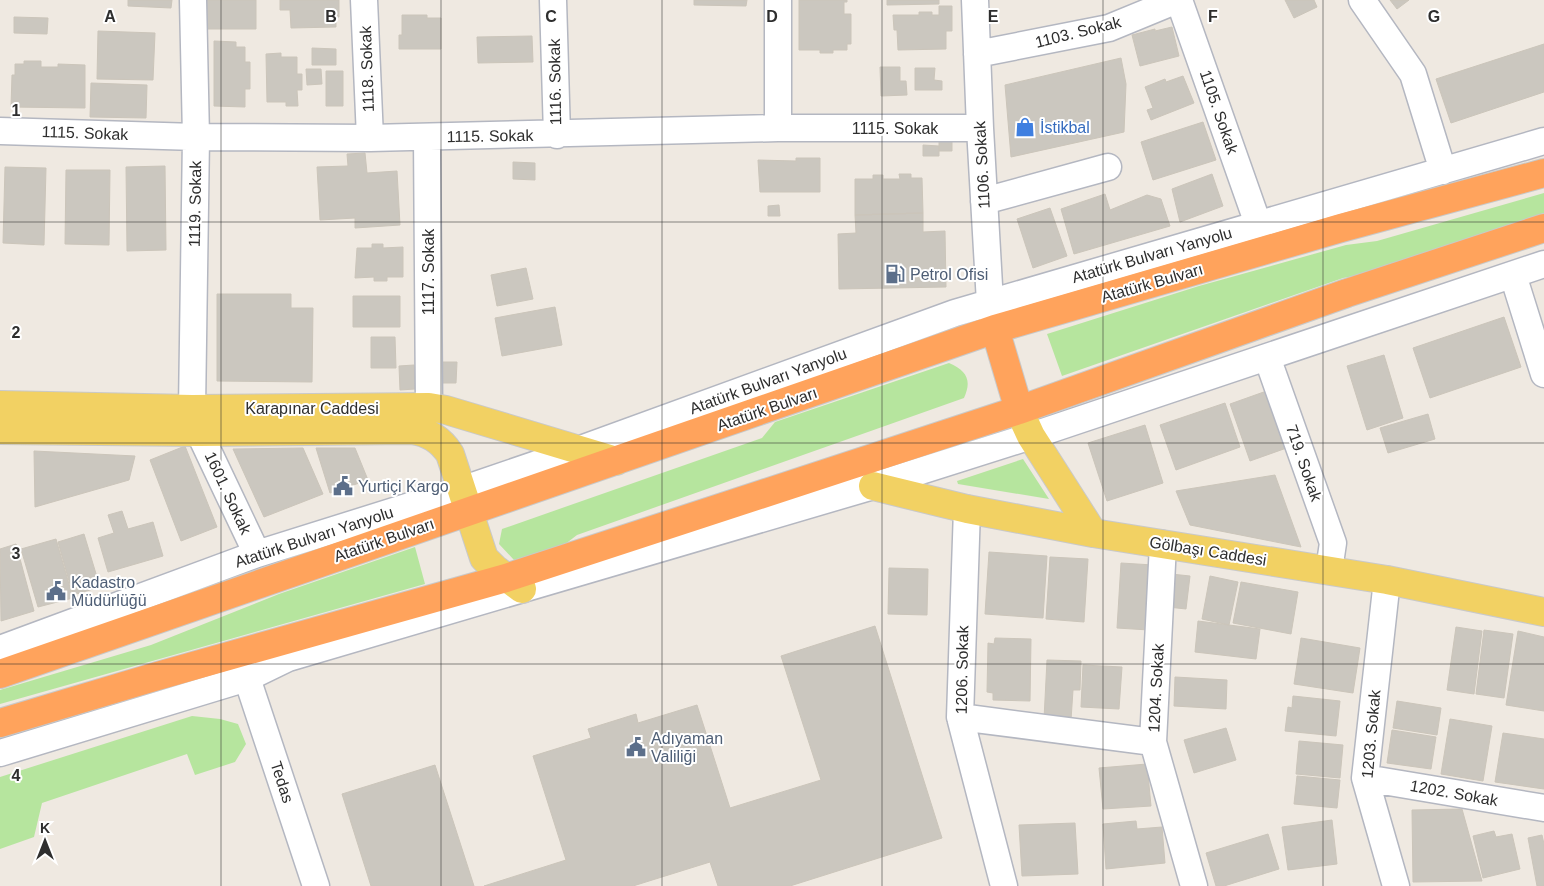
<svg xmlns="http://www.w3.org/2000/svg" width="1544" height="886" viewBox="0 0 1544 886" font-family="Arial,sans-serif">
  <style>
    .green { fill: #b6e59e }
    .building { fill: #cbc7bf; stroke: #cbc5ba }
    .lines { fill: none; stroke-linecap: round; stroke-linejoin: round }
    .minor-casing { stroke: #b4b7c1; stroke-width: 29 }
    .major-casing { stroke: #c9c9c9; stroke-width: 30 }
    .highway-casing { stroke: #c9c9c9; stroke-width: 30 }
    .minor { stroke: #fff; stroke-width: 26 }
    .major { stroke: #f2d163; stroke-width: 28 }
    .highway { stroke: #ffa35c; stroke-width: 28 }
    .grid { fill: none; stroke: #2e2e2e; stroke-width: 1; stroke-opacity: 0.55 }
    .labels { text-anchor: middle; dominant-baseline: central; stroke-width: 4; stroke-linejoin: round; paint-order: stroke }
    .street-label { font-size: 16px; fill: #2e2e2e; stroke: #fff }
    .shop-label { font-size: 16px; fill: #366cbe; stroke: #fff; text-anchor: start }
    .service-label { font-size: 16px; fill: #4e5e75; stroke: #fff; text-anchor: start }
    .grid-label { font-size: 16px; text-anchor: middle; font-weight: bold; fill: #2e2e2e; stroke: #fff; stroke-width: 4; stroke-linejoin: round; paint-order: stroke }
  </style>
  <rect width="100%" height="100%" fill="#efe9e1"/>
  <!-- green -->
  <path class="green" d="M 1544,193 L 1544,213 L 1387,270 L 1343,278 L 1062,376 L 1047,334 L 1199,286 L 1346,245 L 1377,241 Z
    M 949,363 C 967,371 972,380 964,398 L 577,535 L 564,545 L 514,560 L 499,544 L 502,529 L 762,438 L 775,422 Z
    M 1023,459 L 1049,499 L 958,484 L 957,481 Z
    M 415,547 L 425,584 L 0,704 L 0,690 L 151,645 L 279,594 Z
    M 192,716 L 220,719 L 238,724 L 246,744 L 235,762 L 195,775 L 187,754 L 42,803 L 34,837 L 0,849 L 0,777 Z"/>
  <!-- building -->
  <path class="building" d="M 128,0 L 172,0 L 171,8 L 128,6 Z
    M 206,0 L 256,0 L 256,29 L 206,29 Z
    M 280,0 L 339,0 L 339,17 L 336,17 L 336,27 L 291,28 L 290,10 L 280,10 Z
    M 694,0 L 747,0 L 746,6 L 694,5 Z
    M 799,0 L 847,0 L 847,2 L 844,2 L 844,14 L 851,14 L 851,44 L 847,44 L 847,50 L 833,50 L 833,53 L 820,53 L 820,50 L 799,50 Z
    M 887,0 L 939,0 L 939,4 L 887,5 Z
    M 1285,0 L 1314,0 L 1317,7 L 1294,18 Z
    M 1390,0 L 1409,0 L 1397,9 Z
    M 939,6 L 952,6 L 952,31 L 946,31 L 946,49 L 898,50 L 897,30 L 894,30 L 893,15 L 919,15 L 919,12 L 932,12 L 932,15 L 939,15 Z
    M 402,15 L 427,15 L 427,18 L 441,18 L 441,49 L 399,49 L 399,35 L 402,35 Z
    M 14,17 L 48,18 L 47,34 L 14,33 Z
    M 1172,27 L 1179,56 L 1140,66 L 1132,35 L 1155,29 L 1155,31 Z
    M 98,31 L 155,33 L 153,80 L 97,79 Z
    M 532,36 L 533,62 L 478,63 L 477,37 Z
    M 214,41 L 236,42 L 236,47 L 245,47 L 245,62 L 250,62 L 250,89 L 245,89 L 245,107 L 214,106 Z
    M 1544,44 L 1544,92 L 1451,123 L 1436,79 Z
    M 312,48 L 336,49 L 336,65 L 312,65 Z
    M 281,53 L 281,57 L 297,57 L 297,74 L 302,74 L 302,90 L 297,90 L 298,106 L 286,106 L 286,102 L 267,102 L 266,54 Z
    M 1121,58 L 1126,84 L 1124,132 L 1011,157 L 1005,85 Z
    M 24,61 L 41,61 L 41,67 L 58,67 L 58,64 L 85,65 L 85,108 L 11,107 L 12,75 L 15,75 L 15,64 L 24,64 Z
    M 880,67 L 900,67 L 900,81 L 906,81 L 907,95 L 881,96 Z
    M 915,68 L 935,68 L 934,80 L 942,81 L 942,90 L 915,90 Z
    M 306,69 L 321,69 L 322,84 L 307,85 Z
    M 326,71 L 343,71 L 343,106 L 326,106 Z
    M 1183,76 L 1194,103 L 1151,120 L 1147,110 L 1153,108 L 1145,87 L 1165,79 L 1166,82 Z
    M 91,83 L 147,85 L 146,118 L 90,117 Z
    M 1203,122 L 1216,160 L 1153,180 L 1141,142 Z
    M 939,141 L 952,141 L 952,151 L 939,151 Z
    M 923,145 L 939,146 L 939,156 L 923,156 Z
    M 365,153 L 367,173 L 397,171 L 400,225 L 355,228 L 355,218 L 320,220 L 317,167 L 348,166 L 347,154 Z
    M 796,158 L 820,158 L 820,192 L 760,192 L 758,160 L 796,161 Z
    M 513,162 L 535,163 L 535,180 L 513,179 Z
    M 165,166 L 166,250 L 127,251 L 126,167 Z
    M 5,167 L 46,168 L 44,245 L 3,243 Z
    M 66,170 L 110,170 L 109,245 L 65,244 Z
    M 899,174 L 911,174 L 911,178 L 922,178 L 923,213 L 855,215 L 855,179 L 873,179 L 873,175 L 883,175 L 883,179 L 900,179 Z
    M 1212,174 L 1223,206 L 1180,222 L 1172,189 Z
    M 1105,194 L 1110,210 L 1147,195 L 1161,199 L 1170,226 L 1074,254 L 1061,209 Z
    M 779,205 L 780,216 L 768,216 L 768,206 Z
    M 1050,208 L 1067,256 L 1033,268 L 1017,219 Z
    M 923,213 L 923,232 L 945,231 L 946,287 L 839,289 L 838,234 L 856,233 L 855,215 Z
    M 372,244 L 383,244 L 383,248 L 403,247 L 403,277 L 387,277 L 387,281 L 374,281 L 374,277 L 355,278 L 357,248 L 372,248 Z
    M 526,268 L 533,299 L 497,306 L 491,275 Z
    M 217,294 L 291,294 L 291,308 L 313,308 L 312,382 L 217,381 Z
    M 353,296 L 400,296 L 400,327 L 353,327 Z
    M 555,307 L 562,345 L 502,356 L 495,318 Z
    M 1504,317 L 1521,367 L 1430,398 L 1413,348 Z
    M 371,337 L 395,337 L 396,368 L 371,368 Z
    M 1384,355 L 1403,418 L 1367,430 L 1347,366 Z
    M 442,362 L 457,362 L 456,383 L 442,383 Z
    M 414,365 L 415,389 L 400,390 L 399,366 Z
    M 1275,388 L 1295,445 L 1250,461 L 1230,404 Z
    M 1225,403 L 1240,447 L 1176,470 L 1160,425 Z
    M 1428,414 L 1435,439 L 1388,453 L 1380,428 Z
    M 1145,425 L 1163,483 L 1107,501 L 1088,443 Z
    M 185,446 L 217,527 L 181,541 L 150,460 Z
    M 303,448 L 323,494 L 264,517 L 233,449 Z
    M 316,448 L 355,448 L 368,480 L 330,493 Z
    M 34,451 L 135,456 L 129,480 L 35,507 Z
    M 1275,475 L 1301,547 L 1190,525 L 1176,491 Z
    M 122,511 L 128,529 L 153,522 L 163,556 L 108,572 L 98,538 L 114,533 L 108,515 Z
    M 84,534 L 100,587 L 73,595 L 58,542 Z
    M 56,539 L 73,598 L 38,607 L 21,549 Z
    M 16,544 L 34,611 L 1,621 L 0,549 Z
    M 989,552 L 1047,556 L 1043,618 L 985,614 Z
    M 1050,557 L 1088,559 L 1084,622 L 1046,619 Z
    M 1121,563 L 1153,565 L 1149,630 L 1117,628 Z
    M 889,568 L 928,569 L 927,615 L 888,614 Z
    M 1171,574 L 1190,576 L 1186,609 L 1168,607 Z
    M 1210,576 L 1238,582 L 1229,625 L 1202,619 Z
    M 1241,582 L 1298,592 L 1291,634 L 1233,623 Z
    M 1198,621 L 1260,629 L 1256,659 L 1195,652 Z
    M 875,626 L 942,838 L 790,886 L 718,886 L 710,862 L 633,886 L 484,886 L 566,860 L 533,756 L 591,738 L 588,729 L 636,714 L 638,723 L 697,705 L 730,808 L 821,780 L 781,656 Z
    M 1456,627 L 1482,631 L 1474,694 L 1447,690 Z
    M 1484,630 L 1513,634 L 1504,698 L 1476,694 Z
    M 1518,631 L 1544,637 L 1544,711 L 1506,705 Z
    M 995,638 L 1031,639 L 1030,701 L 993,700 L 993,693 L 987,692 L 988,643 L 994,644 Z
    M 1301,638 L 1360,648 L 1353,693 L 1294,684 Z
    M 1047,660 L 1081,661 L 1080,690 L 1073,690 L 1071,720 L 1044,719 Z
    M 1083,665 L 1122,667 L 1119,709 L 1081,707 Z
    M 1175,677 L 1227,680 L 1226,709 L 1174,706 Z
    M 1293,696 L 1340,701 L 1336,736 L 1285,731 L 1288,707 L 1292,708 Z
    M 1397,701 L 1441,708 L 1437,735 L 1393,728 Z
    M 1450,719 L 1492,726 L 1483,781 L 1441,774 Z
    M 1226,728 L 1236,760 L 1194,773 L 1184,740 Z
    M 1392,730 L 1436,737 L 1431,769 L 1387,763 Z
    M 1503,733 L 1544,739 L 1544,789 L 1495,782 Z
    M 1299,741 L 1343,745 L 1340,778 L 1296,774 Z
    M 1147,764 L 1151,806 L 1103,809 L 1099,768 Z
    M 435,765 L 474,886 L 371,886 L 342,794 Z
    M 1297,776 L 1340,780 L 1337,808 L 1294,804 Z
    M 1462,809 L 1482,881 L 1413,882 L 1412,810 Z
    M 1332,820 L 1337,864 L 1288,870 L 1282,827 Z
    M 1136,821 L 1137,829 L 1162,827 L 1165,863 L 1106,869 L 1103,824 Z
    M 1075,823 L 1078,874 L 1022,876 L 1019,825 Z
    M 1494,831 L 1496,837 L 1512,834 L 1520,869 L 1483,878 L 1473,836 Z
    M 1268,834 L 1279,869 L 1224,886 L 1216,886 L 1206,853 Z
    M 1542,835 L 1544,844 L 1544,886 L 1537,886 L 1528,838 Z"/>
  <g class="lines">
    <defs>
      <path id="minor" d="M 364,0 L 370,138
        M 553,0 L 557,135
        M 975,0 L 980,128 L 990,303 L 993,319
        M 1179,0 L 1258,224
        M 1362,0 L 1413,74 L 1443,171
        M 977,54 L 1109,28 L 1177,0
        M 778,128 L 778,0
        M 0,131 L 196,137 L 370,138 L 778,128 L 980,128
        M 427,137 L 429,407
        M 984,201 L 1108,167
        M 1513,275 L 1544,374
        M 1267,357 L 1333,543 L 1329,570
        M 192,409 L 196,137 L 193,0
        M 199,432 L 257,554
        M 967,509 L 960,717 L 1004,886
        M 1163,544 L 1153,742 L 1194,886
        M 1387,580 L 1365,778 L 1396,886
        M 0,649 L 257,554 L 461,490 L 578,450 L 955,313 L 1544,141
        M 247,678 L 316,886
        M 960,717 L 1153,742
        M 0,753 L 247,678 L 288,658 L 873,486 L 1031,436 L 1544,264
        M 1365,778 L 1544,808"/>
      <path id="major" d="M 0,405 L 192,409 L 429,407 L 446,410 L 616,461
        M 1019,410 L 1031,436 L 1093,533
        M 0,430 L 199,432 L 412,430 C 429,432 441,440 450,454 L 484,558 L 495,569 L 522,589
        M 873,486 L 967,509 L 1093,533 L 1387,580 L 1544,612"/>
      <path id="highway" d="M 995,329 L 1019,410
        M 0,674 L 995,329 L 1341,228 L 1544,173
        M 0,723 L 154,677 L 506,578 L 1019,410 L 1347,293 L 1544,228"/>
    </defs>
    <!-- minor casing -->
    <use href="#minor" class="minor-casing"/>
    <!-- major casing -->
    <use href="#major" class="major-casing"/>
    <!-- highway casing -->
    <use href="#highway" class="highway-casing"/>
    <!-- minor -->
    <use href="#minor" class="minor"/>
    <!-- major -->
    <use href="#major" class="major"/>
    <!-- highway -->
    <use href="#highway" class="highway"/>
  </g>
  <!-- grid -->
  <path class="grid" d="M 221,0 L 221,886M 441,0 L 441,886M 662,0 L 662,886M 882,0 L 882,886M 1103,0 L 1103,886M 1323,0 L 1323,886M 0,222 L 1544,222M 0,443 L 1544,443M 0,664 L 1544,664"/>
  <!-- icons -->
  <defs>
    <symbol id="shop-bare" viewBox="-9 -9 18 18"><path d="M-5-2.5h2.3a2.7 3.5 0 0 1 5.4 0H5L5.5 6h-11ZM-1.5-2.5h3a1.5 2.3 0 0 0-3 0Z" fill="#3f7fe0" stroke="#fff" stroke-width="2.5" paint-order="stroke"/></symbol>
    <symbol id="fuel-bare" viewBox="-9 -9 18 18"><path d="M-5.5-6h7V0h2V4h1.3V-2.5L3-4.5l.8-.8L6-3V5H2.5V1h-1V6h-7ZM-4.2-4.7v3.2H.2V-4.7Z" fill="#5c6f8a" stroke="#fff" stroke-width="2.5" paint-order="stroke"/></symbol>
    <symbol id="civic-bare" viewBox="-9 -9 18 18"><path d="M-.6-6.5H3V-4.5H.6V-3L4-1V1h2V6H-6V1h2V-1L-.6-3ZM-1.2 2.5V6h2.4V2.5Z" fill="#5c6f8a" stroke="#fff" stroke-width="2.5" paint-order="stroke"/></symbol>
  </defs>
  <g fill-rule="evenodd">
    <use href="#shop-bare" x="1011" y="113" width="28" height="28"/>
    <use href="#fuel-bare" x="881" y="260" width="28" height="28"/>
    <use href="#civic-bare" x="329" y="472" width="28" height="28"/>
    <use href="#civic-bare" x="42" y="577" width="28" height="28"/>
    <use href="#civic-bare" x="622" y="733" width="28" height="28"/>
  </g>
  <g class="labels">
    <!-- street labels -->
    <g class="street-label">
      <text transform="translate(1078 32) rotate(-14)">1103. Sokak</text>
      <text transform="translate(367 69) rotate(-92)">1118. Sokak</text>
      <text transform="translate(555 82) rotate(-91)">1116. Sokak</text>
      <text transform="translate(1219 112) rotate(71)">1105. Sokak</text>
      <text x="895" y="128">1115. Sokak</text>
      <text transform="translate(85 133) rotate(2)">1115. Sokak</text>
      <text transform="translate(490 136) rotate(-1)">1115. Sokak</text>
      <text transform="translate(982 165) rotate(-93)">1106. Sokak</text>
      <text transform="translate(195 204) rotate(-89)">1119. Sokak</text>
      <text transform="translate(1152 255) rotate(-16)">Atatürk Bulvarı Yanyolu</text>
      <text transform="translate(428 272) rotate(-90)">1117. Sokak</text>
      <text transform="translate(1152 283) rotate(-16)">Atatürk Bulvarı</text>
      <text transform="translate(768 381) rotate(-20)">Atatürk Bulvarı Yanyolu</text>
      <text x="312" y="408">Karapınar Caddesi</text>
      <text transform="translate(767 409) rotate(-19)">Atatürk Bulvarı</text>
      <text transform="translate(1304 463) rotate(71)">719. Sokak</text>
      <text transform="translate(228 493) rotate(65)">1601. Sokak</text>
      <text transform="translate(314 537) rotate(-18)">Atatürk Bulvarı Yanyolu</text>
      <text transform="translate(384 540) rotate(-19)">Atatürk Bulvarı</text>
      <text transform="translate(1208 551) rotate(9)">Gölbaşı Caddesi</text>
      <text transform="translate(962 670) rotate(-89)">1206. Sokak</text>
      <text transform="translate(1156 688) rotate(-87)">1204. Sokak</text>
      <text transform="translate(1371 734) rotate(-85)">1203. Sokak</text>
      <text transform="translate(282 782) rotate(72)">Tedas</text>
      <text transform="translate(1454 793) rotate(10)">1202. Sokak</text>
    </g>
    <!-- shop labels -->
    <g class="shop-label">
      <text x="1040" y="127">İstikbal</text>
    </g>
    <!-- service labels -->
    <g class="service-label">
      <text x="910" y="274">Petrol Ofisi</text>
      <text x="358" y="486">Yurtiçi Kargo</text>
      <text x="71" y="582">Kadastro<tspan x="71" dy="18">Müdürlüğü</tspan></text>
      <text x="651" y="738">Adıyaman<tspan x="651" dy="18">Valiliği</tspan></text>
    </g>
  </g>
  <g class="grid-label">
    <text x="110" y="22">A</text>
    <text x="331" y="22">B</text>
    <text x="551" y="22">C</text>
    <text x="772" y="22">D</text>
    <text x="993" y="22">E</text>
    <text x="1213" y="22">F</text>
    <text x="1434" y="22">G</text>
    <text x="16" y="116">1</text>
    <text x="16" y="338">2</text>
    <text x="16" y="559">3</text>
    <text x="16" y="781">4</text>
  </g>
  <!-- north arrow -->
  <g transform="translate(45 841)" stroke="#ffffff" stroke-width="4" paint-order="stroke">
  <path d="M0-4L9 19L0 12L-9 19Z" fill="#2e2e2e"/>
  <text y="-8" font-size="14" font-weight="bold" text-anchor="middle" fill="#2e2e2e">K</text>
  </g>
</svg>
